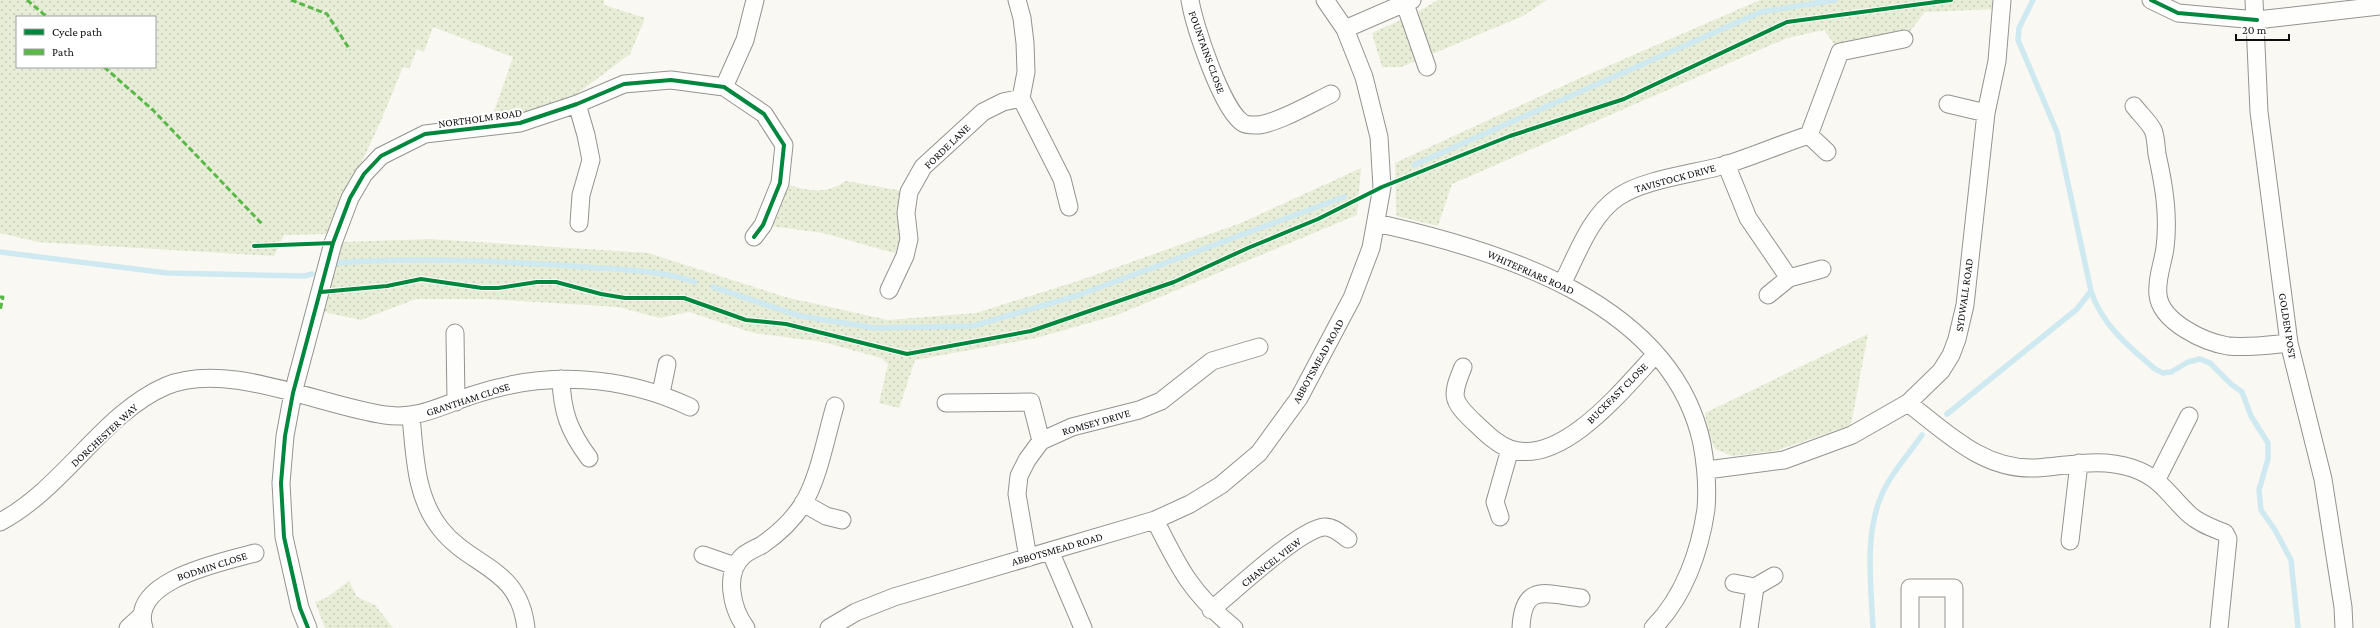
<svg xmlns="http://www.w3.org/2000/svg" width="2380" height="628" viewBox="0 0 2380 628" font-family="'Crimson Pro',serif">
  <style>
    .grass { fill: url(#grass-dots); fill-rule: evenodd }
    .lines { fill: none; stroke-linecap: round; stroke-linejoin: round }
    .stream { stroke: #cee9f0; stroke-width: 5.5 }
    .minor-casing { stroke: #949391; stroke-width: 19 }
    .minor { stroke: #fefefd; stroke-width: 17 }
    .quiet { stroke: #58b947; stroke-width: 3; stroke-dasharray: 6 3; stroke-linecap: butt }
    .cycleway-casing { stroke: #fff; stroke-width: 6 }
    .cycleway { stroke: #00873e; stroke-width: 4 }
    .labels { text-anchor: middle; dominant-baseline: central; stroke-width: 4; stroke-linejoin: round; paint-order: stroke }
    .street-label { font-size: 11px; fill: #0e0e0e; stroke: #fff }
  </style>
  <defs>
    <pattern id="grass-dots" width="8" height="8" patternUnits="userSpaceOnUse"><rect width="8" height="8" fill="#e7edd6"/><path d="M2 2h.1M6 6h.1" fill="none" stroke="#c5cab6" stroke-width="1.8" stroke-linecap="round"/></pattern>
  </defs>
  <rect width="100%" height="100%" fill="#faf8f3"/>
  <!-- grass -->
  <path class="grass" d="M 0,0 L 604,0 L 604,5 L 645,18 L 630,54 L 562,105 L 490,123 L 513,57 L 433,27 L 424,52 L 417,49 L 409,69 L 403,67 L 380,123 L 328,234 L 284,235 L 274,256 L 38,242 L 0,233 ZM 17,17 L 155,17 L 155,67 L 17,67 Z
    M 1438,0 L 1547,0 L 1523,16 L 1401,67 L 1382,67 L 1372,33 L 1414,14 Z
    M 1760,0 L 1992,0 L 1993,9 L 1925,12 L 1904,39 L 1840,52 L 1824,30 L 1787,38 L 1452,184 L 1438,226 L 1396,216 L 1395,163 L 1569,83 Z
    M 1361,168 L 1357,215 L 1117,315 L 1036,338 L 915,360 L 899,408 L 879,403 L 888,364 L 881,358 L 823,342 L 754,333 L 689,312 L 659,318 L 619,307 L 485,299 L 416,299 L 361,320 L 324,312 L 342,242 L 431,239 L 648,253 L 785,297 L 888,320 L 976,313 L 1081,280 L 1241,223 Z
    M 846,181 L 909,192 L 905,256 L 823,233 L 763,225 L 780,183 C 806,189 822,197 846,181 Z
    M 1868,334 L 1851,425 L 1775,451 L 1732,456 L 1715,449 L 1708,433 L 1705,413 Z
    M 349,581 L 357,597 L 375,605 L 393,628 L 325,628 L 315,602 L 326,598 Z"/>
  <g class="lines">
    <!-- stream -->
    <path class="stream" d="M 1414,165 L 1761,12 L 1835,0
      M 0,252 L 167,273 L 304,276 L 312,274
      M 334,263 C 418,257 503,261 586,267 C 622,270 661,270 695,282
      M 713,287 L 800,316 L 875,328 L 973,326 L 1079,295 L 1344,197
      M 2091,291 C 2101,324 2130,348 2155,369 L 2163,373 L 2171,372 L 2188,362 L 2200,359 L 2210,363 L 2231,384 L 2242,392 L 2251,416 L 2268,443 L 2268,459 L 2259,490 L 2261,510 L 2275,530 L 2291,560 L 2298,628
      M 1947,414 L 2077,309 L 2091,291 L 2057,132 L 2018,40 L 2019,28 L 2033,0
      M 1873,628 C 1871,585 1864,535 1882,494 C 1891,473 1909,454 1922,435"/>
    <defs>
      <path id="minor" d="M 1017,0 L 1022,18 L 1025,43 L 1026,72 L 1021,98 L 1062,179 L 1069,207
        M 1190,0 C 1194,25 1222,110 1243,123 C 1246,125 1251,125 1255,125 C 1273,126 1314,102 1331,94
        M 2151,0 L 2178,13 L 2257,20 L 2380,6
        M 2254,0 L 2259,112 L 2289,343 L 2323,479 L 2343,607 L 2344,628
        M 1405,4 L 1427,67
        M 1345,29 L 1412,0
        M 724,87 L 745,40 L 755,0
        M 577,104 L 586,135 L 591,160 L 581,195 L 579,223
        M 1948,104 L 1986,113
        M 2134,106 C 2140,114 2149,122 2153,130 C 2156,137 2156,147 2157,154 C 2164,186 2169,215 2165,248 C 2163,263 2156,279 2158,295 C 2161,322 2204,342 2228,346 C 2248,348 2269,345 2289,343
        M 1809,135 L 1840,52 L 1904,39
        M 1726,164 L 1748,218 L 1789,278 L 1768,295
        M 1376,223 C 1499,250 1672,302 1702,444 C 1706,466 1708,486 1706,509 C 1700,551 1684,597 1653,628
        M 1789,278 L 1822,269
        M 1562,284 C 1577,255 1590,216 1618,197 C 1644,179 1694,174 1725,165 C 1754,156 1781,144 1809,135 L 1827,152
        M 889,290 L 905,256 L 909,239 L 906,213 L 909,192 L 923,167 L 983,112 L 1003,102 L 1021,98
        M 455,333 L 456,402
        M 1463,367 C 1451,396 1451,400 1474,422 C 1485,432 1496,444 1510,449 C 1562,467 1625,387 1656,354
        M 561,379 C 562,412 569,431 589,458
        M 661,393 L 667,364
        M 946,403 L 1031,402 L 1041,441
        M 1908,403 C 1947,433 1983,470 2035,468 C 2068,466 2099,457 2132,468 C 2162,478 2169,496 2190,515 C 2200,524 2213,528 2225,533 L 2228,539 L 2219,628
        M 411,417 C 415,455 415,496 440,528 C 471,568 519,566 526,628
        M 1707,470 L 1784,460 L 1852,435 L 1908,403 L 1941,371 L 1951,355 L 1957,339 L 1965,305 L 1986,113 L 1997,61 L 2002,0
        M 2157,479 L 2189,416
        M 803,503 L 826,516 L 842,520
        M 1500,517 L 1495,502 L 1510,449
        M 1155,520 C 1179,568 1191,593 1234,628
        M 0,522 C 64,488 103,413 166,386 C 227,360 321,406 385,415 C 420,420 444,404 476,394 C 547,371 622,375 690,407
        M 2070,541 L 2079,463
        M 1050,551 L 1083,628
        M 703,555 L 735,566
        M 1028,558 L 1017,494 L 1019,476 L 1027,460 L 1041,441 L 1072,427 L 1139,410 L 1161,401 L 1212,361 L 1259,347
        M 1734,583 L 1755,587 L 1749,628
        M 1755,587 L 1774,576
        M 1211,610 C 1233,592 1300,529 1324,527 C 1333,526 1341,534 1348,539
        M 128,628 L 140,617
        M 144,628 C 128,580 223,562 255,553
        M 308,628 L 300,608 L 284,537 L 281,483 L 285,436 L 293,393 L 333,243 L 350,198 L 364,174 L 381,156 L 425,134 L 520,123 L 577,104 L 624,84 L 671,80 L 724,87 L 764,114 L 784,145 L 780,183 L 763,225 L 754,237
        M 746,628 C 732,609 723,573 744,555 C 749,551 756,548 762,545 C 778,534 792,521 803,504 C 819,478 826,436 835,406
        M 829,628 L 856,612 L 894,597 L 1155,520 L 1190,504 L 1221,485 L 1259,453 L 1299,398 L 1352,298 L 1371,248 L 1382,187 L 1379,137 L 1364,77 L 1345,29 L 1325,0
        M 1521,628 C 1523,582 1546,594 1581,598
        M 1910,628 L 1910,588 L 1954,588 L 1954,628"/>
    </defs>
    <!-- minor casing -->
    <use href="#minor" class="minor-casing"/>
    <!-- minor -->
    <use href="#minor" class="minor"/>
    <!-- quiet -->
    <path class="quiet" d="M 27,0 L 47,17
      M 291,0 L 327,14 L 350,50
      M 104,67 L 153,110 L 262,224
      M 0,297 L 3,297 L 0,311"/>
    <defs>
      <path id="cycleway" d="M 2151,0 L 2178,13 L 2257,20
        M 254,246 L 333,243
        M 321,292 L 387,286 L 421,279 L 482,288 L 498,288 L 537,282 L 556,282 L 601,294 L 625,298 L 684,298 L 746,320 L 786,324 L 907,354 L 1031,331 L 1174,282 L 1248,248 L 1318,219 L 1382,187 L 1510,136 L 1624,99 L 1787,22 L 1951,0
        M 308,628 L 300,608 L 284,537 L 281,483 L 285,436 L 293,393 L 333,243 L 350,198 L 364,174 L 381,156 L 425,134 L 520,123 L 577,104 L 624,84 L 671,80 L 724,87 L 764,114 L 784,145 L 780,183 L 763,225 L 754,237"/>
    </defs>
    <!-- cycleway casing -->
    <use href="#cycleway" class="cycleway-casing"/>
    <!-- cycleway -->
    <use href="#cycleway" class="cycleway"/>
  </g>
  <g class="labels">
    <!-- street labels -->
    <g class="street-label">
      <text transform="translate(1207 52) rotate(70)">FOUNTAINS CLOSE</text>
      <text transform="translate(480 118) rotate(-8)">NORTHOLM ROAD</text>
      <text transform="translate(947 146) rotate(-44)">FORDE LANE</text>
      <text transform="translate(1675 178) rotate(-15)">TAVISTOCK DRIVE</text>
      <text transform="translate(1531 272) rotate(24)">WHITEFRIARS ROAD</text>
      <text transform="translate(1964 295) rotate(-82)">SYDWALL ROAD</text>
      <text transform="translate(2288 326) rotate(81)">GOLDEN POST</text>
      <text transform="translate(1318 361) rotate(-61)">ABBOTSMEAD ROAD</text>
      <text transform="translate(1617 393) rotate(-45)">BUCKFAST CLOSE</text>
      <text transform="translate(468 399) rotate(-18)">GRANTHAM CLOSE</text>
      <text transform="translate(1096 422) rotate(-16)">ROMSEY DRIVE</text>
      <text transform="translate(104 435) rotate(-43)">DORCHESTER WAY</text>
      <text transform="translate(1057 549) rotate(-16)">ABBOTSMEAD ROAD</text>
      <text transform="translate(1271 562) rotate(-38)">CHANCEL VIEW</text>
      <text transform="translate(212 566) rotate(-18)">BODMIN CLOSE</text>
    </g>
  </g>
  <!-- legend -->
  <rect x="16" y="16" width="140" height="52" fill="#ffffff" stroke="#9f9f9f"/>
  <rect x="24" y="29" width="20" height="6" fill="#00873e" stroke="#9f9f9f"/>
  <text x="52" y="36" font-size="12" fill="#0e0e0e">Cycle path</text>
  <rect x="24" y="49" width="20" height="6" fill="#58b947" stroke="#9f9f9f"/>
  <text x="52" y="56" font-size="12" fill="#0e0e0e">Path</text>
  <!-- scale -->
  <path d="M2236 34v6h53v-6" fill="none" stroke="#0e0e0e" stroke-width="2"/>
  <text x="2242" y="34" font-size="12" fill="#0e0e0e" stroke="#ffffff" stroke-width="3" paint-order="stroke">20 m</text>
</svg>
